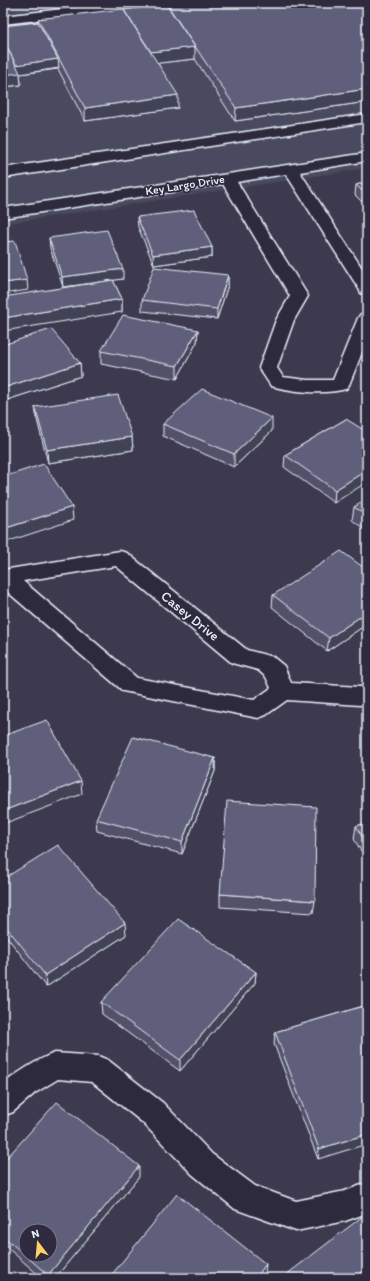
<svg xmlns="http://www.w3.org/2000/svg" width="370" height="1281" viewBox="0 0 370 1281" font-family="Itim,sans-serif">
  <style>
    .built { fill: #4a4860 }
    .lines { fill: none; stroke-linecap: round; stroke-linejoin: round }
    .minor-casing { stroke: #e8f1f8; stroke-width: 3 }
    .minor { fill: #2f2a3d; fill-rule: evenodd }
    .wall { fill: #52516b; stroke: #e8f1f8 }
    .shaded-wall { fill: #424257; stroke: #e8f1f8 }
    .building { fill: #5f5e7c; stroke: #e8f1f8; fill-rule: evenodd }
    .labels { text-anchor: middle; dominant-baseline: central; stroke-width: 3.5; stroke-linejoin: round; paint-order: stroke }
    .far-street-label { font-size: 12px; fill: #e8f1f8; stroke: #2f2a3d }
    .street-label { font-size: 14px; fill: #e8f1f8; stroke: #2f2a3d }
  </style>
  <rect width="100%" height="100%" fill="#3d3a50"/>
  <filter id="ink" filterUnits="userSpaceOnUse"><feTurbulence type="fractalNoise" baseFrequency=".025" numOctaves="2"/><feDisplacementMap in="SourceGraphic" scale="8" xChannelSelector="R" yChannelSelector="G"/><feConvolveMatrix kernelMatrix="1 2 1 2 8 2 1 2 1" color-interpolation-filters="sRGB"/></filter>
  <g filter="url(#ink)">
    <!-- built -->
    <path class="built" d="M 3,3 L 367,3 L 367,168 L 3,224 Z"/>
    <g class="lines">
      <defs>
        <path id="minor" d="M 114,3 L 153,3 L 152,6 L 147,7 L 3,24 L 3,16 Z
          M 367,114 L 367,122 L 3,178 L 3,168 Z
          M 367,153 L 367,161 L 300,172 L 367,276 L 367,294 L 361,293 L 359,289 L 286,174 L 237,182 L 308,296 L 294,320 L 277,368 L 283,377 L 307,380 L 333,380 L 358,318 L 361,314 L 367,313 L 367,340 L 349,385 L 346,389 C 323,395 294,392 271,386 L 259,368 L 276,320 L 290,296 L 223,184 L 3,218 L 3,208 Z
          M 120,551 L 127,553 L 247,650 L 273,657 L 284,666 L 291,683 L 360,687 L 367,685 L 367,703 L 360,705 L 287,700 L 266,715 L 258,718 L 123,691 L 3,588 L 3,570 ZM 116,566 L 232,663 L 258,670 L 266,677 L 271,688 L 254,700 L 137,678 L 23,581 Z
          M 55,1053 L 98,1056 L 108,1060 L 163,1103 L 212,1154 L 255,1186 L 296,1201 L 345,1191 L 367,1183 L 367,1213 L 345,1221 L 296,1231 L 235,1209 L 192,1174 L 143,1123 L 92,1082 L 58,1079 L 35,1093 L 13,1112 L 3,1116 L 3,1084 C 19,1072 36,1060 55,1053 Z"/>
      </defs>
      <!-- minor casing -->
      <use href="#minor" class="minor-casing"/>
      <!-- minor -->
      <use href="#minor" class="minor"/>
    </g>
    <!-- wall -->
    <path class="wall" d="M 166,3 L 367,3 L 367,102 L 235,121 L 195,59 L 158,63 L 178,108 L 85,121 L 58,69 L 20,74 L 21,85 L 3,87 L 3,26 L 38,22 L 38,19 L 124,10 L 166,4 Z
      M 367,182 L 367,207 L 355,195 L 356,185 Z
      M 137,217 L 212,247 L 212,257 L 154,265 L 138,227 Z
      M 49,238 L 123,279 L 113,280 L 122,299 L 122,312 L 63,287 L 50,248 Z
      M 228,275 L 228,285 L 217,319 L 142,311 L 142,300 Z
      M 198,330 L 197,342 L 177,379 L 101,364 L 101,351 Z
      M 3,345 L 80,363 L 81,376 L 7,400 L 3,395 Z
      M 35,407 L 132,437 L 133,450 L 48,463 L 37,420 Z
      M 346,419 L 334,503 L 284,467 L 285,455 Z
      M 163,424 L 272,431 L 234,467 L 163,436 Z
      M 367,499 L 367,531 L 352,520 L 354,507 Z
      M 367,570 L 367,624 L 327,651 L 272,607 L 273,595 Z
      M 215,758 L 215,771 L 182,854 L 97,831 L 96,819 Z
      M 367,823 L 367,861 L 354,839 L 356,826 Z
      M 3,879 L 126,935 L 46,987 L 3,932 Z
      M 220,894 L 315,901 L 313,913 L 220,907 Z
      M 256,972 L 255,983 L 180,1071 L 102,1014 L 101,1002 Z
      M 367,1005 L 318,1159 L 274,1044 L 275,1032 Z
      M 3,1162 L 139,1177 L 55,1278 L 42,1278 L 3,1244 Z"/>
    <!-- shaded-wall -->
    <path class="shaded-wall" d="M 195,47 L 195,59 L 151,64 L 150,52 Z
      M 58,59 L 59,68 L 20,74 L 21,85 L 3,87 L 3,75 L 15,65 Z
      M 367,89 L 367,102 L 235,121 L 236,108 Z
      M 178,95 L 178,108 L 85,121 L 85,108 Z
      M 212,247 L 212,257 L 154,265 L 153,255 Z
      M 123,269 L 123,279 L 63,287 L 62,277 Z
      M 228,275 L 228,285 L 217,319 L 217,309 Z
      M 27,280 L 28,290 L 3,294 L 3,283 Z
      M 122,299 L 122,312 L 3,331 L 3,318 Z
      M 198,330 L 197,342 L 177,379 L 177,366 Z
      M 80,363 L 81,376 L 7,400 L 6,387 Z
      M 272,418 L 272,431 L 234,467 L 234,454 Z
      M 132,437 L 133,450 L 48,463 L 47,450 Z
      M 367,470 L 367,482 L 334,503 L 335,490 Z
      M 72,507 L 73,520 L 3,543 L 3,529 Z
      M 367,612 L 367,624 L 327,651 L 329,638 Z
      M 215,758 L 215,771 L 182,854 L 182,842 Z
      M 81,781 L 82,794 L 3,824 L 3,811 Z
      M 125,923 L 126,935 L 46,987 L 45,975 Z
      M 256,972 L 255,983 L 180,1071 L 180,1060 Z
      M 367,1134 L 367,1144 L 318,1159 L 319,1149 Z
      M 139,1166 L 139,1177 L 55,1278 L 49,1278 L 48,1275 Z
      M 266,1264 L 265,1274 L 262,1278 L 256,1278 Z"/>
    <!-- building -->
    <path class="building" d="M 166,3 L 367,3 L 367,89 L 236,108 Z
      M 166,4 L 195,47 L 151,52 L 124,10 Z
      M 123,9 L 178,95 L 85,108 L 38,19 Z
      M 38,22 L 58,59 L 16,65 L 3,39 L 3,26 Z
      M 3,39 L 20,73 L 3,75 Z
      M 367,182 L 367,196 L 356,185 Z
      M 194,210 L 212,247 L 153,255 L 137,217 Z
      M 107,230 L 123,269 L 62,277 L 49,238 Z
      M 15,241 L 27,280 L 3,283 L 3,242 Z
      M 154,267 L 228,275 L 217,309 L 142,300 Z
      M 113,280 L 122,299 L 3,318 L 3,297 Z
      M 123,315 L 198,330 L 177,366 L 101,351 Z
      M 51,329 L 80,363 L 6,387 L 3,384 L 3,345 Z
      M 202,389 L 272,418 L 234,454 L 163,424 Z
      M 118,395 L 132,437 L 47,450 L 35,407 Z
      M 346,419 L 367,432 L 367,470 L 335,490 L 285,455 Z
      M 44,464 L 72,507 L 3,529 L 3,477 Z
      M 367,499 L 367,516 L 354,507 Z
      M 341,551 L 367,570 L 367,612 L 329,638 L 273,595 Z
      M 47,720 L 81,781 L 3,811 L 3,736 Z
      M 133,737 L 215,758 L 182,842 L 96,819 Z
      M 227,801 L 316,807 L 315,901 L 220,894 Z
      M 367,823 L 367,845 L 356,826 Z
      M 58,845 L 125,923 L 45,975 L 3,923 L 3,879 Z
      M 178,919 L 256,972 L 180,1060 L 101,1002 Z
      M 367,1005 L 367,1134 L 319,1149 L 275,1032 Z
      M 57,1102 L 139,1166 L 48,1275 L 3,1236 L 3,1162 ZM 26,1231 L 50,1231 L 50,1255 L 26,1255 Z
      M 177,1194 L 266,1264 L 256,1278 L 109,1278 Z
      M 367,1213 L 367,1278 L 282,1278 Z"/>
  </g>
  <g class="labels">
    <!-- far-street labels -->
    <g class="far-street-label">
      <text transform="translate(185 185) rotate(-9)">Key Largo Drive</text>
    </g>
    <!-- street labels -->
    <g class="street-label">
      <text transform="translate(190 616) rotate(39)">Casey Drive</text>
    </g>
  </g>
  <!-- margin -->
  <rect width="370" height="1281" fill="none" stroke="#2f2a3d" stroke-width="16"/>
  <rect x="8" y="8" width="354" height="1265" fill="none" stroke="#e8f1f8" stroke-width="1.5" filter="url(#ink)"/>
  <!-- north arrow -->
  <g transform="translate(38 1243) rotate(344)"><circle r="19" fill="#2f2a3d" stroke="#797a88"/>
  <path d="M0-3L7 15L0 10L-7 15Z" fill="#ffd166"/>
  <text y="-6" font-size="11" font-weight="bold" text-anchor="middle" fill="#e8f1f8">N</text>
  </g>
</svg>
